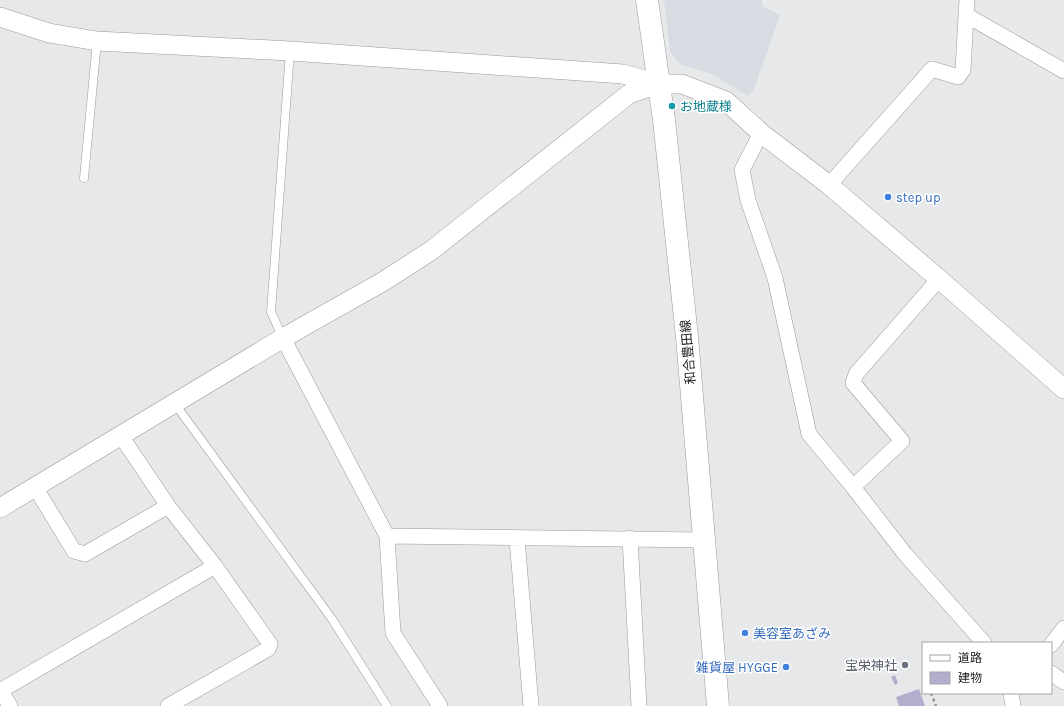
<svg xmlns="http://www.w3.org/2000/svg" width="1064" height="706" viewBox="0 0 1064 706" font-family="Karla,'Noto Sans JP',sans-serif">
  <style>
    .built { fill: #d7dce3 }
    .building { fill: #b3adce }
    .lines { fill: none; stroke-linecap: round; stroke-linejoin: round }
    .service-casing { stroke: #9a9a9b; stroke-width: 9 }
    .minor-casing { stroke: #9a9a9b; stroke-width: 16 }
    .tertiary-casing { stroke: #9a9a9b; stroke-width: 20 }
    .secondary-casing { stroke: #9a9a9b; stroke-width: 23 }
    .path { stroke: #8e8e8f; stroke-width: 2.5; stroke-dasharray: 3 3; stroke-linecap: butt }
    .service { stroke: #fff; stroke-width: 8 }
    .minor { stroke: #fff; stroke-width: 15 }
    .tertiary { stroke: #fff; stroke-width: 19 }
    .secondary { stroke: #fff; stroke-width: 22 }
    .culture-dot { fill: #0f9aa8; stroke: #fff; stroke-width: 1.5 }
    .shop-dot { fill: #3f7fe0; stroke: #fff; stroke-width: 1.5 }
    .worship-dot { fill: #6b7280; stroke: #fff; stroke-width: 1.5 }
    .labels { text-anchor: middle; dominant-baseline: central; stroke-width: 3; stroke-linejoin: round; paint-order: stroke }
    .culture-label { font-size: 13px; fill: #0d838f; stroke: #fff; text-anchor: start }
    .shop-label { font-size: 13px; fill: #366cbe; stroke: #fff; text-anchor: start }
    .street-label { font-size: 13px; fill: #1b1b1b; stroke: #fff }
    .worship-label { font-size: 13px; fill: #5b616d; stroke: #fff; text-anchor: end }
  </style>
  <rect width="100%" height="100%" fill="#e7e8e9"/>
  <!-- built -->
  <path class="built" d="M 664,0 L 762,0 L 762,6 L 780,15 L 754,89 L 748,96 L 714,75 L 680,64 L 670,51 Z"/>
  <!-- building -->
  <path class="building" d="M 895,675 L 898,683 L 895,685 L 891,677 Z
    M 919,689 L 925,706 L 899,706 L 896,697 Z"/>
  <g class="lines">
    <defs>
      <path id="service" d="M 84,178 L 97,41
        M 283,338 L 271,312 L 290,51
        M 175,404 L 332,619 L 387,706"/>
      <path id="minor" d="M 967,0 L 966,15 L 1064,71
        M 761,133 L 742,170 L 748,200 L 775,278 L 809,434 L 853,487 L 905,554 L 984,643
        M 829,185 L 932,69 L 958,77 L 963,70 L 966,15
        M 283,338 L 387,536 L 703,540
        M 121,436 L 168,506 L 215,566 L 270,644 L 268,649 L 168,706
        M 35,487 L 74,551 L 85,554 L 168,506
        M 853,487 L 902,441 L 853,383 L 856,374 L 939,279
        M 387,536 L 393,633 L 440,706
        M 630,538 L 639,706
        M 517,539 L 531,706
        M 1051,645 L 1064,628
        M 1051,673 L 1064,682
        M 0,689 L 10,706
        M 0,691 L 215,566
        M 1011,693 L 1013,706"/>
      <path id="tertiary" d="M 0,17 L 49,33 L 97,41 L 290,51 L 623,74 L 658,84 L 682,84 L 726,101 L 761,133 L 829,185 L 939,279 L 1064,389
        M 0,508 L 283,338 L 384,281 L 432,250 L 629,94 L 658,84"/>
      <path id="secondary" d="M 647,0 L 664,120 L 687,337 L 718,706"/>
    </defs>
    <!-- service casing -->
    <use href="#service" class="service-casing"/>
    <!-- minor casing -->
    <use href="#minor" class="minor-casing"/>
    <!-- tertiary casing -->
    <use href="#tertiary" class="tertiary-casing"/>
    <!-- secondary casing -->
    <use href="#secondary" class="secondary-casing"/>
    <!-- path -->
    <path class="path" d="M 931,693 L 936,706"/>
    <!-- service -->
    <use href="#service" class="service"/>
    <!-- minor -->
    <use href="#minor" class="minor"/>
    <!-- tertiary -->
    <use href="#tertiary" class="tertiary"/>
    <!-- secondary -->
    <use href="#secondary" class="secondary"/>
  </g>
  <!-- markers -->
  <circle class="culture-dot" cx="672" cy="106" r="4"/>
  <g class="shop-dot">
    <circle cx="888" cy="197" r="4"/>
    <circle cx="745" cy="633" r="4"/>
    <circle cx="786" cy="667" r="4"/>
  </g>
  <circle class="worship-dot" cx="905" cy="665" r="4"/>
  <g class="labels">
    <!-- culture labels -->
    <g class="culture-label">
      <text x="680" y="106">お地蔵様</text>
    </g>
    <!-- shop labels -->
    <g class="shop-label">
      <text x="896" y="197">step up</text>
      <text x="753" y="633">美容室あざみ</text>
      <text x="778" y="667" text-anchor="end">雑貨屋 HYGGE</text>
    </g>
    <!-- street labels -->
    <g class="street-label">
      <text transform="translate(688 352) rotate(-95)">和合豊田線</text>
    </g>
    <!-- worship labels -->
    <g class="worship-label">
      <text x="897" y="665">宝栄神社</text>
    </g>
  </g>
  <!-- legend -->
  <rect x="922" y="642" width="130" height="52" fill="#ffffff" stroke="#a4a4a4"/>
  <rect x="930" y="655" width="20" height="6" fill="#ffffff" stroke="#a4a4a4"/>
  <text x="958" y="662" font-size="12" fill="#1b1b1b">道路</text>
  <rect x="930" y="672" width="20" height="12" fill="#b3adce" stroke="#a4a4a4"/>
  <text x="958" y="682" font-size="12" fill="#1b1b1b">建物</text>
</svg>
